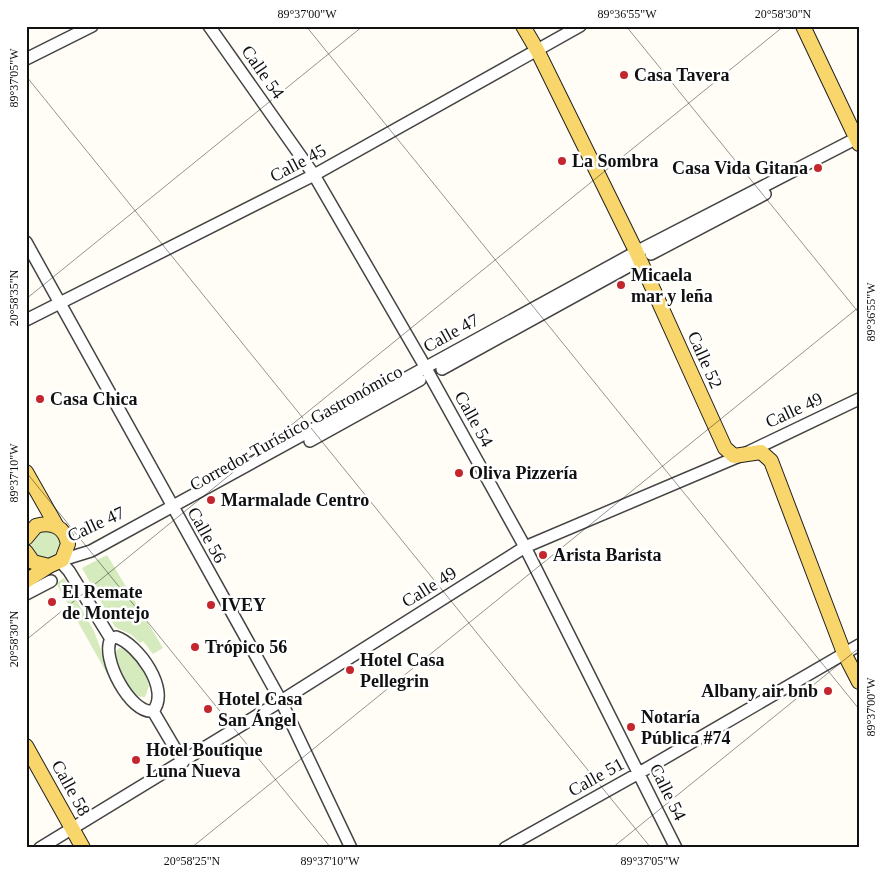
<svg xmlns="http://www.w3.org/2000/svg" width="885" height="874" viewBox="0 0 885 874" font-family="Georgia,serif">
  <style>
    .green { fill: #d5ebbd }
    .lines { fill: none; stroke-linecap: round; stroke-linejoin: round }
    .minor-casing { stroke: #444; stroke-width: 14 }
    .major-casing { stroke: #222; stroke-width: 16 }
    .minor { stroke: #fff; stroke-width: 11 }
    .major { stroke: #f9d66b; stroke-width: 14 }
    .ticks { fill: none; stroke: #111; stroke-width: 1; stroke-opacity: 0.45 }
    .poi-dot { fill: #c4262e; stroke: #fff; stroke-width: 2 }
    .labels { text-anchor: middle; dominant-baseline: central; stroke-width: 5; stroke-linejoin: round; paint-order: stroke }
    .street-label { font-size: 18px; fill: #111; stroke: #fff }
    .poi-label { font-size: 18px; font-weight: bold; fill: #111; stroke: #fff; text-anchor: start }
    .neatline { fill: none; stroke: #111; stroke-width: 2 }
    .ticks-label { font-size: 12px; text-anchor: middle; fill: #111 }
  </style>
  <rect width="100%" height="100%" fill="#fffdf5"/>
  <!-- green -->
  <path class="green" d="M31 545a15 15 0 1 1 30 0a15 15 0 1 1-30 0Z
    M 107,555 L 163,648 L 153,654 L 143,641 L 140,643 L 132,635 L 115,627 L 82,568 Z
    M 64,578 L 94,631 L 114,686 L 56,583 Z
    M 119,648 C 134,648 146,672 149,686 L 145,697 C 126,698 117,669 114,654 Z"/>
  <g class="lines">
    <defs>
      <path id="minor" d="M 209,26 L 314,175 L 423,363 L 525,547 L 676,848
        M 26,59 L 92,26
        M 26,242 L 281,701 L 351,848
        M 651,254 L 765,194
        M 26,320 L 314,175 L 580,26
        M 442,369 L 631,265
        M 310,441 L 420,380
        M 62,560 L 91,551 L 636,252 L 859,137
        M 60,561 L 69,571 L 111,639
        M 26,594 L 51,581
        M 111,639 L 116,637 C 138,644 171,690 153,711
        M 111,639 C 100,657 131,715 153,711
        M 153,711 L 183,762
        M 40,848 L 281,701 L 525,547 L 742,455 L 859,399
        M 505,848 L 639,773 L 859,645"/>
      <path id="major" d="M 523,26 L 537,50 L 634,247 L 725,448 L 734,456 L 761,452 L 771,461 L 844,653 L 859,682
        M 803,26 L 859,144
        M 26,472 L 56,525
        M 26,538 L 36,526 C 52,521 65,527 68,544 L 62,560 L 49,566 L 33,562 L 26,552
        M 26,581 L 49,566
        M 26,746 L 83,848"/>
    </defs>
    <!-- minor casing -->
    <use href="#minor" class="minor-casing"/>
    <!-- major casing -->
    <use href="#major" class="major-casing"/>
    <!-- minor -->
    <use href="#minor" class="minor"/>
    <!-- major -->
    <use href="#major" class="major"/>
  </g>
  <!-- ticks -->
  <path class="ticks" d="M 306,26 L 859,709M 626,26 L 859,313M 26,76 L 651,848M 26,299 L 363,26M 26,472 L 331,848M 26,640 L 784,26M 191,848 L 859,307M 612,848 L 859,648"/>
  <!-- markers -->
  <g class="poi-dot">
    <circle cx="624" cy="75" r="5"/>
    <circle cx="562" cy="161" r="5"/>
    <circle cx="818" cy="168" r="5"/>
    <circle cx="621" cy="285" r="5"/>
    <circle cx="40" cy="399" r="5"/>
    <circle cx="459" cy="473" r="5"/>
    <circle cx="211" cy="500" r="5"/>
    <circle cx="543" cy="555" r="5"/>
    <circle cx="52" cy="602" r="5"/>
    <circle cx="211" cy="605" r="5"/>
    <circle cx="195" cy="647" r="5"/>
    <circle cx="350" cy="670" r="5"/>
    <circle cx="828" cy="691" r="5"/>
    <circle cx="208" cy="709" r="5"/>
    <circle cx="631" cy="727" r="5"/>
    <circle cx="136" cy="760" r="5"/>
  </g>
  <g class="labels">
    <!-- street labels -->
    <g class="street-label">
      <text transform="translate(263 72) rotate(55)">Calle 54</text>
      <text transform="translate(298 163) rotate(-28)">Calle 45</text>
      <text transform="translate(451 333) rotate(-29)">Calle 47</text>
      <text transform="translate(705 360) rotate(66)">Calle 52</text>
      <text transform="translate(794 410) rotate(-25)">Calle 49</text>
      <text transform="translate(474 419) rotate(61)">Calle 54</text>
      <text transform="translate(296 428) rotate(-29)">Corredor Turístico Gastronómico</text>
      <text transform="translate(96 524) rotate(-25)">Calle 47</text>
      <text transform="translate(207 535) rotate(61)">Calle 56</text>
      <text transform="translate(429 587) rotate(-32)">Calle 49</text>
      <text transform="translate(596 777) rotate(-29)">Calle 51</text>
      <text transform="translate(71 788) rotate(61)">Calle 58</text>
      <text transform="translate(668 792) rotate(64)">Calle 54</text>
    </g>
    <!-- poi labels -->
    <g class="poi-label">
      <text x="634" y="75">Casa Tavera</text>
      <text x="572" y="161">La Sombra</text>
      <text x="808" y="168" text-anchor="end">Casa Vida Gitana</text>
      <text x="631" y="275">Micaela<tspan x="631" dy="21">mar y leña</tspan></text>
      <text x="50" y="399">Casa Chica</text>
      <text x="469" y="473">Oliva Pizzería</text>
      <text x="221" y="500">Marmalade Centro</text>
      <text x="553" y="555">Arista Barista</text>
      <text x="62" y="592">El Remate<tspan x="62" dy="21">de Montejo</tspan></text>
      <text x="221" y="605">IVEY</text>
      <text x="205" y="647">Trópico 56</text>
      <text x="360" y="660">Hotel Casa<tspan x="360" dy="21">Pellegrin</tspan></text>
      <text x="818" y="691" text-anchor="end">Albany air bnb</text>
      <text x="218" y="699">Hotel Casa<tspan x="218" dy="21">San Ángel</tspan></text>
      <text x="641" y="717">Notaría<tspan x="641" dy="21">Pública #74</tspan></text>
      <text x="146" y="750">Hotel Boutique<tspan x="146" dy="21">Luna Nueva</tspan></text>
    </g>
  </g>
  <!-- border -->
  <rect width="885" height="874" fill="none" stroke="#ffffff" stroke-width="55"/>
  <rect x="28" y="28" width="830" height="818" class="neatline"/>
  <g class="ticks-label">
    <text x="307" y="18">89°37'00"W</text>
    <text x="627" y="18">89°36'55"W</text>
    <text x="783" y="18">20°58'30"N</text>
    <text transform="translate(14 78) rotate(-90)" y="4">89°37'05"W</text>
    <text transform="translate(14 298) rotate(-90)" y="4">20°58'35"N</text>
    <text transform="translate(871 312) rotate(-90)" y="4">89°36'55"W</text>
    <text transform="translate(14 473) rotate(-90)" y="4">89°37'10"W</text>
    <text transform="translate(14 639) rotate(-90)" y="4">20°58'30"N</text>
    <text transform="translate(871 707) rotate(-90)" y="4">89°37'00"W</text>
    <text x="192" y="865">20°58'25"N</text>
    <text x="330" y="865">89°37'10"W</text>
    <text x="650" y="865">89°37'05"W</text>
  </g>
</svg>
